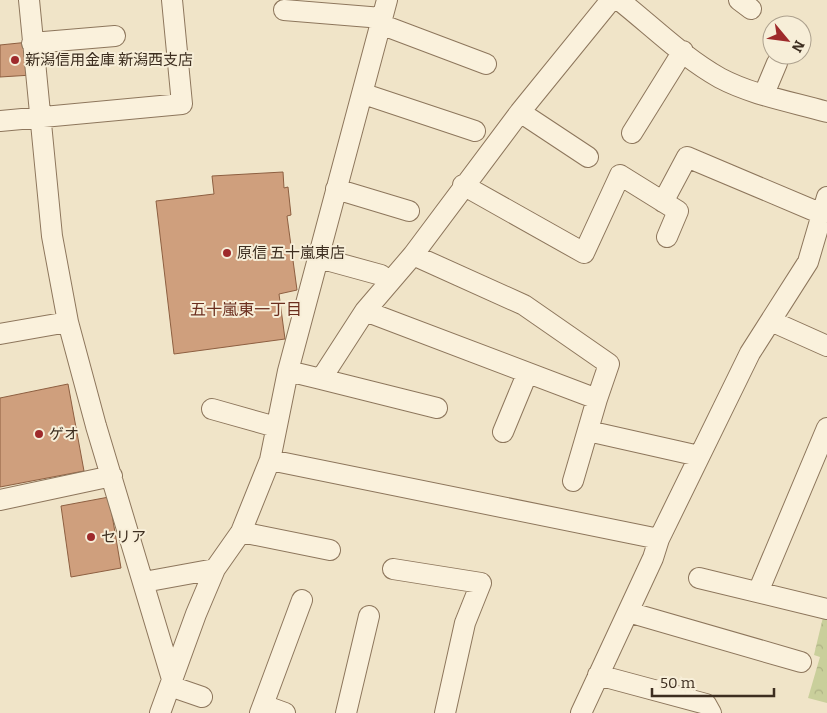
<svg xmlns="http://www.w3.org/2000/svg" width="827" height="713" viewBox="0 0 827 713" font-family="Bitter,'Noto Sans JP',serif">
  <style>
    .park { fill: url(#park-crowns) }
    .building { fill: #cf9f7d; stroke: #8d5f41 }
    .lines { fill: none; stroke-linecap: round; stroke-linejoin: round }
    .minor-casing { stroke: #8d765c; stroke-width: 22 }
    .minor { stroke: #faf1dc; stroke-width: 20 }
    .poi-dot { fill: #9e2a2b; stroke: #f7eed8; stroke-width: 2 }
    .labels { text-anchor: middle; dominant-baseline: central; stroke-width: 4; stroke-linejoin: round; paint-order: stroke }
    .poi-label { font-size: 15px; fill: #3d2e20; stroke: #f7eed8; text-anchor: start }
    .neighbourhood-label { font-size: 16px; fill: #6b2e1e; stroke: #f7eed8 }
  </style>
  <defs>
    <pattern id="park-crowns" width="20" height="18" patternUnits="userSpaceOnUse" patternTransform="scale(1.25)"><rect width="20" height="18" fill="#c9cf9b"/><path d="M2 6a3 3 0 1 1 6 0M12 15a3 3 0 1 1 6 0" fill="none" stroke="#aeb285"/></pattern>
  </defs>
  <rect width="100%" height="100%" fill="#f0e4c8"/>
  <!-- park -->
  <path class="park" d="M 824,613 L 827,614 L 827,703 L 808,698 L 820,657 L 814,655 Z"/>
  <!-- building -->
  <path class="building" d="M 29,42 L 32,75 L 0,77 L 0,45 Z
    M 283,172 L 284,188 L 288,187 L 291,215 L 287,216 L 297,290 L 279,294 L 285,339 L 174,354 L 156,201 L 214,194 L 212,176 Z
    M 68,384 L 84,471 L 0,487 L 0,398 Z
    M 109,497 L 121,568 L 71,577 L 61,506 Z"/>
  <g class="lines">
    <defs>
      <path id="minor" d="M 29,0 L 52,236 L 68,322 L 96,426 L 172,679
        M 619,0 C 652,26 684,58 720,78 C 752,95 792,102 827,112
        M 739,0 L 751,9
        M 284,10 L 382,18
        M 380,24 L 486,64
        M 32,43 L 115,36
        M 364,94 L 475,131
        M 764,94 L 777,63
        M 520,112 L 588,157
        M 0,121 L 182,104 L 172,0
        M 632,133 L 683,51
        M 463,185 L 584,253 L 620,175 L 678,211 L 667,237
        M 336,189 L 409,211
        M 663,202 L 687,157 L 822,214
        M 413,255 L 524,305 L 609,364 L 597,399 L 573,481
        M 319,258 L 381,275
        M 365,311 L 597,399
        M 771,321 L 827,346
        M 0,334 L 68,322
        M 288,371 L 321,379 L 365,311 L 413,255 L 520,112 L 611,0
        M 321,379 L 437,408
        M 212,409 L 276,427
        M 588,431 L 699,456
        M 503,432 L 527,374
        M 270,460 L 659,539
        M 0,500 L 112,476
        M 241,532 L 330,550
        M 393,569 L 481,583 L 465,623 L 445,713
        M 699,578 L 827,609
        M 144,582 L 215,569
        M 758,592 L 827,428
        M 628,612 L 801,662
        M 598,675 L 706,704 L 711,713
        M 170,686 L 202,697
        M 263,705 L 302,600
        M 160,713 L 196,614 L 215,569 L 241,532 L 270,460 L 288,371 L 387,0
        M 260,713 L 263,705 L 285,713
        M 346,713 L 369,616
        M 581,713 L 653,558 L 659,539 L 750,353 L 808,262 L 827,197"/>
    </defs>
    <!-- minor casing -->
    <use href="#minor" class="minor-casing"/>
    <!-- minor -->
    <use href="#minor" class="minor"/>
  </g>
  <!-- markers -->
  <g class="poi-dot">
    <circle cx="15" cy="60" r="5"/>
    <circle cx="227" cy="253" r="5"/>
    <circle cx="39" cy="434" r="5"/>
    <circle cx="91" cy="537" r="5"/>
  </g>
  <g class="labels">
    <!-- poi labels -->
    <g class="poi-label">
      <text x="25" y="60">新潟信用金庫 新潟西支店</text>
      <text x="237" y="253">原信 五十嵐東店</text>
      <text x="49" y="434">ゲオ</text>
      <text x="101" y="537">セリア</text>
    </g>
    <!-- neighbourhood labels -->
    <g class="neighbourhood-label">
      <text x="246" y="309">五十嵐東一丁目</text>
    </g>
  </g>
  <!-- north arrow -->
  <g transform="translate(787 40) rotate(119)"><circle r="24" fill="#f7eed8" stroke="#ada18e"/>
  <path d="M0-4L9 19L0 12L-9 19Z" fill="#9e2a2b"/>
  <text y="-8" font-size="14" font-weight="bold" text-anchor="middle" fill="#3d2e20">N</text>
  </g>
  <!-- scale -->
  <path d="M652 688v8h122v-8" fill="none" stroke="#3d2e20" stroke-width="2.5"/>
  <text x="660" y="688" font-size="15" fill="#3d2e20" stroke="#f7eed8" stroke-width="4" paint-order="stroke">50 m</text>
</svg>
